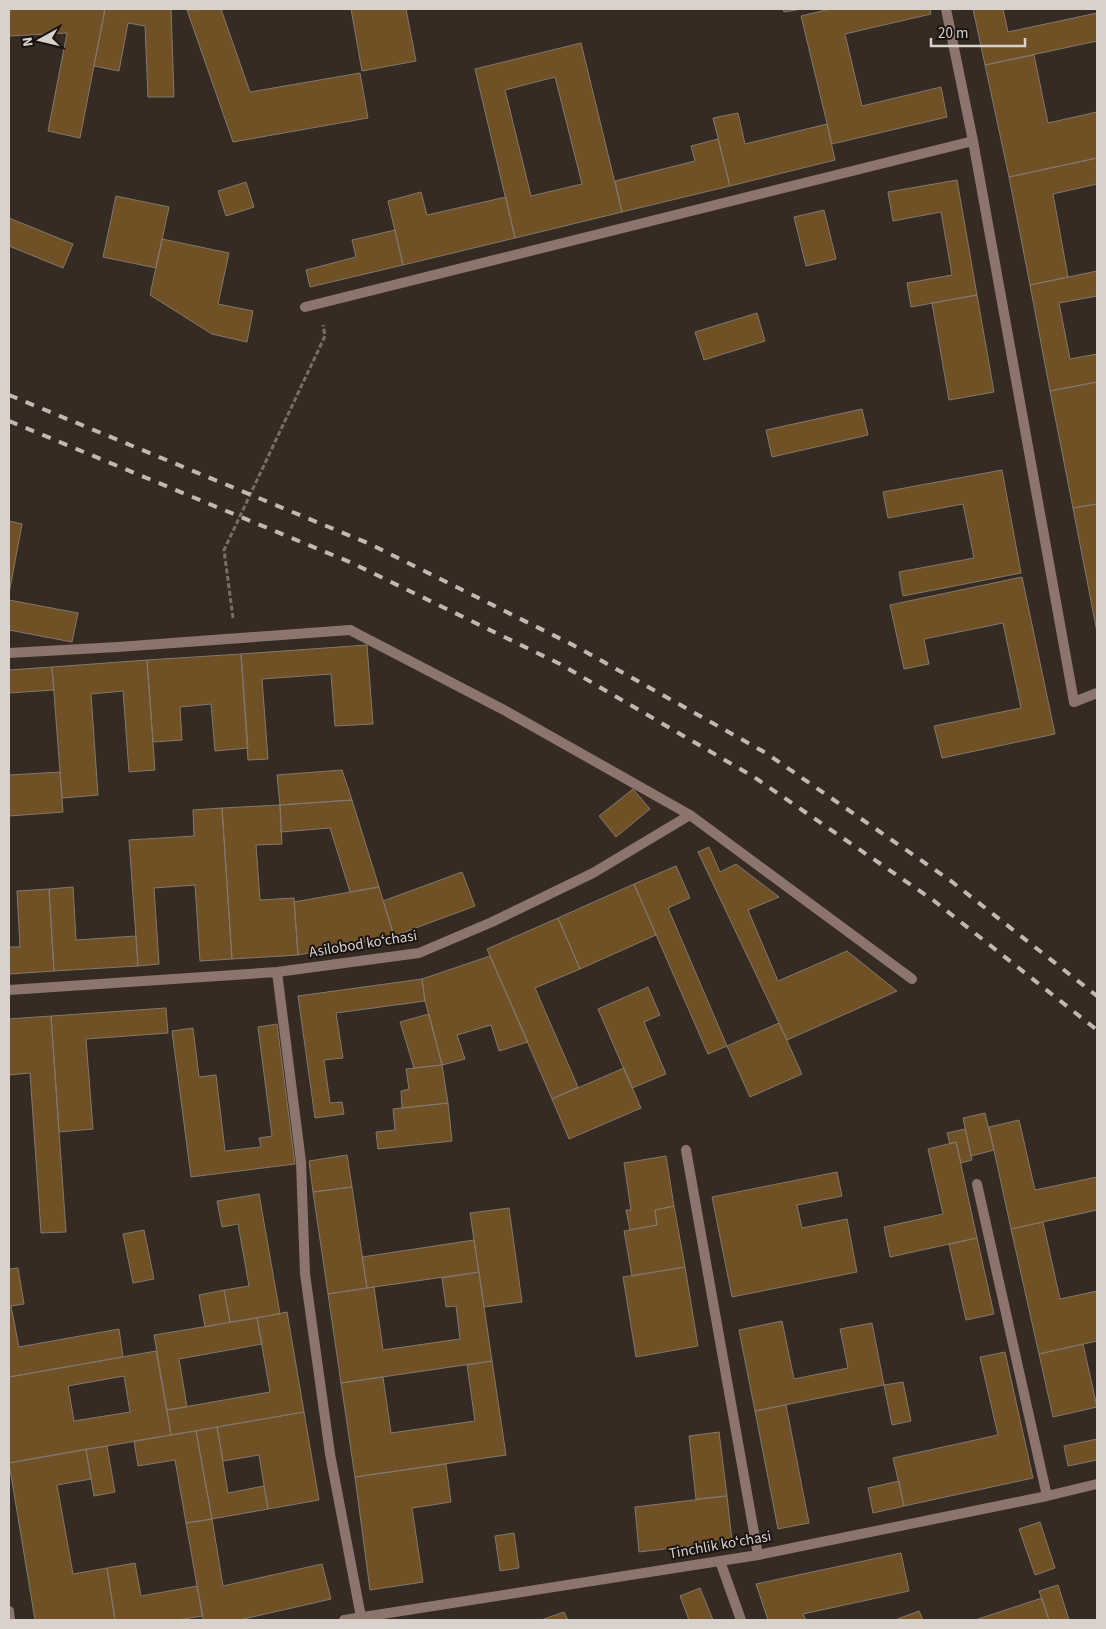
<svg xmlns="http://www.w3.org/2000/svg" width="1106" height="1629" viewBox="0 0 1106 1629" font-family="'Source Sans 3',sans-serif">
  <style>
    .building { fill: #705126; stroke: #82786c; fill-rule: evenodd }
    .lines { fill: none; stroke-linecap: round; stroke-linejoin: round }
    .path { stroke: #776e66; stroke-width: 3; stroke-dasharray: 5 2.5; stroke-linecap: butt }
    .lane { stroke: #8c756c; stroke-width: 10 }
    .street { stroke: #8c756c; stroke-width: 10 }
    .rail { stroke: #c0b8b3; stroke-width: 4; stroke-dasharray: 9 9; stroke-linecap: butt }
    .labels { text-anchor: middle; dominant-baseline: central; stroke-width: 4; stroke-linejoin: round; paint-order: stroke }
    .street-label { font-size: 15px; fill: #d8d1cc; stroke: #191411 }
  </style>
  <rect width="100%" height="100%" fill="#352b22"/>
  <!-- building -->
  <path class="building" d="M 9,9 L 105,9 L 80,138 L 48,131 L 67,33 L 9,36 Z
    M 105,9 L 171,9 L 174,97 L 148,97 L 145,26 L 128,23 L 119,71 L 94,66 Z
    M 221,9 L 250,92 L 360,73 L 368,118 L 233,142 L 187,10 Z
    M 351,9 L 406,9 L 416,61 L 362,71 Z
    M 783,9 L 802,9 L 784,12 Z
    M 830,9 L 930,9 L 931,14 L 845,34 L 862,106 L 941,87 L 947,117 L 832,144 L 801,16 Z
    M 973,9 L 1003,9 L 1008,32 L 1097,13 L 1097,41 L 985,65 Z
    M 581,43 L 622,212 L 515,238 L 475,69 ZM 555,77 L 582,184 L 531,196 L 505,90 Z
    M 1034,55 L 1048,123 L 1097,112 L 1097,158 L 1009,177 L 985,65 Z
    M 738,113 L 745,144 L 827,124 L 835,160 L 730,186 L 713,118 Z
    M 718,139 L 730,186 L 622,212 L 615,181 L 695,161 L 691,146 Z
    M 1097,158 L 1097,184 L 1053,194 L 1068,277 L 1030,285 L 1009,177 Z
    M 957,180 L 977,295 L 911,307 L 907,283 L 952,275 L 941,212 L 893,221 L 888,192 Z
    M 246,182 L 254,207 L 226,216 L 218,191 Z
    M 421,192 L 427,215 L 506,197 L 515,238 L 403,265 L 388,201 Z
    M 116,196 L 169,207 L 156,268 L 103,257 Z
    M 824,210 L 836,259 L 806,266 L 794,217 Z
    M 9,218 L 73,244 L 63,268 L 9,246 Z
    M 395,230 L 403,265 L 310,287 L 306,270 L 356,257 L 352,240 Z
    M 162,239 L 229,253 L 218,304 L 253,311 L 247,342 L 212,334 L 150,295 Z
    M 1097,271 L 1097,296 L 1059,303 L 1070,359 L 1097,354 L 1097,382 L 1050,391 L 1030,285 Z
    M 977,295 L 994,392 L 949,400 L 932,303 Z
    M 757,313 L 765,341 L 704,360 L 695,332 Z
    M 1097,382 L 1097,504 L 1073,508 L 1050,391 Z
    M 862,409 L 868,435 L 772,457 L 766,430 Z
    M 1002,470 L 1021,573 L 903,596 L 899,572 L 974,558 L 963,504 L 888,518 L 883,492 Z
    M 1097,504 L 1097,632 L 1073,508 Z
    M 9,521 L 22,524 L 9,594 Z
    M 1022,577 L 1055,734 L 942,758 L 934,726 L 1021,708 L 1003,623 L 924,639 L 929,664 L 904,669 L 890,605 Z
    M 9,600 L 78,613 L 72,642 L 9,630 Z
    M 367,645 L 373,724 L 335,726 L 331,674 L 262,679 L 268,759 L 248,760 L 241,654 Z
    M 241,654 L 248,748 L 215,751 L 211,704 L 180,707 L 182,740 L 153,742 L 147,660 Z
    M 147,660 L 155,770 L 129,772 L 123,691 L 91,694 L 98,795 L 62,798 L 52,667 Z
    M 52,667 L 54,690 L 9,693 L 9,670 Z
    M 342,770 L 352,800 L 280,805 L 277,775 Z
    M 60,772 L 63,812 L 9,816 L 9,775 Z
    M 633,789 L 650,809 L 616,837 L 599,816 Z
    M 352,800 L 379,887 L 350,892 L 330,828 L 281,832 L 280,805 Z
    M 280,805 L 282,844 L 256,845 L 260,900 L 294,898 L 298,955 L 232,959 L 222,808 Z
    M 222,808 L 232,959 L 200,961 L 195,885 L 154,888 L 159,964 L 138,966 L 129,840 L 194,836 L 193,810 Z
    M 709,847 L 720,872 L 736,864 L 779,897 L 748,910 L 778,981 L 847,951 L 897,991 L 787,1040 L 698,852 Z
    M 676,866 L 690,898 L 668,908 L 727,1046 L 708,1054 L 634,884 Z
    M 462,872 L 475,906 L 394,936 L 383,901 Z
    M 634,884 L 656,935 L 580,969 L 558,918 Z
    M 73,887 L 76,940 L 136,936 L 138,966 L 54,971 L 49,889 Z
    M 379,887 L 394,936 L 298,955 L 294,902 Z
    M 49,889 L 54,971 L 9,974 L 9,947 L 20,947 L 17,891 Z
    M 558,918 L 580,969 L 535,988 L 578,1087 L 552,1099 L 487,949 Z
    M 490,956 L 528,1042 L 499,1051 L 491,1025 L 457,1035 L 465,1059 L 442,1065 L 425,1001 L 422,979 Z
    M 422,979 L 425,1001 L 336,1013 L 343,1058 L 324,1060 L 330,1103 L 342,1102 L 344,1114 L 315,1118 L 298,996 Z
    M 648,987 L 660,1015 L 644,1022 L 666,1074 L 632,1088 L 598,1009 Z
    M 166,1008 L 168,1033 L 86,1039 L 93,1129 L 59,1132 L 51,1016 Z
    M 429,1014 L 442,1065 L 414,1068 L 400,1022 Z
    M 51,1016 L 66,1232 L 41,1233 L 30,1073 L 9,1075 L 9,1019 Z
    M 779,1023 L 802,1074 L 750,1097 L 727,1046 Z
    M 277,1024 L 295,1164 L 191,1177 L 172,1031 L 193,1028 L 199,1077 L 216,1075 L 225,1151 L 261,1147 L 259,1138 L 272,1136 L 258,1027 Z
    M 442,1065 L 448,1103 L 402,1108 L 401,1091 L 409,1089 L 406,1069 Z
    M 624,1068 L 641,1108 L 569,1139 L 552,1099 Z
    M 448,1103 L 452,1141 L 378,1149 L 376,1132 L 395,1130 L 393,1109 Z
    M 985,1113 L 994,1150 L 971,1156 L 963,1118 Z
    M 1019,1120 L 1035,1190 L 1097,1177 L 1097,1210 L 1011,1229 L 989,1127 Z
    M 965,1129 L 972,1160 L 961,1163 L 956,1142 L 950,1144 L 947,1133 Z
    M 956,1142 L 977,1238 L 890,1257 L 884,1227 L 943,1214 L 928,1149 Z
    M 347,1155 L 352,1187 L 313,1192 L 309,1161 Z
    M 666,1156 L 674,1206 L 655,1210 L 657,1225 L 630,1230 L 626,1210 L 631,1210 L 624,1163 Z
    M 837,1172 L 842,1196 L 797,1205 L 802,1228 L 847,1219 L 857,1272 L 732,1297 L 712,1197 Z
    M 352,1187 L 367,1288 L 328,1294 L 313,1192 Z
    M 259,1194 L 280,1314 L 230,1322 L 224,1290 L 249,1286 L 238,1224 L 222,1227 L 217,1201 Z
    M 674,1206 L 685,1267 L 632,1276 L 624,1231 L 657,1225 L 655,1210 Z
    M 509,1208 L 522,1302 L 484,1307 L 470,1213 Z
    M 1043,1222 L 1060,1299 L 1097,1291 L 1097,1341 L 1039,1354 L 1011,1229 Z
    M 144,1230 L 154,1279 L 133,1283 L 123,1234 Z
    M 977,1238 L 994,1314 L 966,1320 L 949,1244 Z
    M 474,1240 L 479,1272 L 367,1288 L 362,1257 Z
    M 685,1267 L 698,1346 L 636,1357 L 623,1277 Z
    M 18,1268 L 24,1304 L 11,1306 L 19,1347 L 119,1329 L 123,1357 L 9,1377 L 9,1269 Z
    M 479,1272 L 492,1361 L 341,1383 L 328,1294 L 374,1287 L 383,1350 L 460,1339 L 456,1306 L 446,1307 L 442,1278 Z
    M 224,1290 L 230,1322 L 205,1327 L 199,1295 Z
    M 287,1312 L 304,1412 L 171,1435 L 167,1410 L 270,1392 L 257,1318 Z
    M 257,1318 L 262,1344 L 179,1359 L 187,1407 L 167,1410 L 154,1335 Z
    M 782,1321 L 794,1379 L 848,1368 L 840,1329 L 872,1323 L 884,1385 L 755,1411 L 739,1330 Z
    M 1083,1344 L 1097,1407 L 1053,1417 L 1039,1354 Z
    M 156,1351 L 171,1435 L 9,1463 L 9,1377 ZM 124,1376 L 130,1412 L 74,1421 L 68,1386 Z
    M 1005,1352 L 1033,1478 L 904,1506 L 893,1458 L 998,1435 L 980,1357 Z
    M 492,1361 L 506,1455 L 355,1477 L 341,1383 L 383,1377 L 391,1433 L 475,1421 L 467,1365 Z
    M 903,1382 L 911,1421 L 892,1425 L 884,1385 Z
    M 786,1405 L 809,1523 L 778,1529 L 755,1411 Z
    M 304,1412 L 319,1500 L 268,1509 L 259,1455 L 223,1461 L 217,1427 Z
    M 217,1427 L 228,1493 L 264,1486 L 268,1509 L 212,1519 L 196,1431 Z
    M 196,1431 L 212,1519 L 186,1523 L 175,1460 L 138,1466 L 134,1441 Z
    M 719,1432 L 727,1496 L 696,1499 L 689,1436 Z
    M 1097,1439 L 1097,1460 L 1068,1466 L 1064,1446 Z
    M 107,1446 L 115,1492 L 94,1496 L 86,1449 Z
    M 86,1449 L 91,1479 L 57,1485 L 73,1574 L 107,1568 L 115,1620 L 35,1620 L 9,1463 Z
    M 446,1464 L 451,1502 L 412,1508 L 423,1582 L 370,1590 L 355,1477 Z
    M 899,1481 L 904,1506 L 873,1513 L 868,1488 Z
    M 727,1496 L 732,1541 L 639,1552 L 635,1507 Z
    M 212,1519 L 223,1586 L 322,1564 L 331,1599 L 239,1620 L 203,1620 L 186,1523 Z
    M 1040,1522 L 1055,1568 L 1035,1575 L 1019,1529 Z
    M 514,1533 L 519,1568 L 500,1571 L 495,1536 Z
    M 901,1553 L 909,1591 L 803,1614 L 806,1620 L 768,1620 L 756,1584 Z
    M 135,1563 L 141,1596 L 197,1586 L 203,1616 L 177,1620 L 115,1620 L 107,1568 Z
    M 1058,1585 L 1069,1620 L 1049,1620 L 1039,1591 Z
    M 700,1588 L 713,1620 L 689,1620 L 680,1596 Z
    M 1042,1598 L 1049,1620 L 975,1620 Z
    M 919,1611 L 923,1620 L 895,1620 Z
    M 564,1612 L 568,1620 L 541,1620 Z"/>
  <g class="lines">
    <!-- path -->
    <path class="path" d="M 233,618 L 224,550 L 325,336 L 323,325"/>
    <!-- lane -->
    <path class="lane" d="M 350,630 L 504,710 L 690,815 L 912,979
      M 1074,702 L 1097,693"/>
    <!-- street -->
    <path class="street" d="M 946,9 L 973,141 L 1074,702
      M 305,307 L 973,141
      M 9,653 L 118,647 L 350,630
      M 277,972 L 301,1162 L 305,1274 L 330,1454 L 361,1617
      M 9,990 L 277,972 L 419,953 L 492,922 L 593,873 L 690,815
      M 686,1150 L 758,1555
      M 977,1184 L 1047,1496
      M 720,1561 L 741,1620
      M 9,1611 L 10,1620
      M 344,1620 L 758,1555 L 1047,1496 L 1097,1484"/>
    <!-- rail -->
    <path class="rail" d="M 9,395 L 370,544 L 577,647 L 766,753 L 951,881 L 1097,996
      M 9,421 L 352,563 L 560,664 L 754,777 L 933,900 L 1097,1030"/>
  </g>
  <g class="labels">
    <!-- street labels -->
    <g class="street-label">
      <text transform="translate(363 944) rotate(-9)">Asilobod koʻchasi</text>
      <text transform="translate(720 1545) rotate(-10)">Tinchlik koʻchasi</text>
    </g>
  </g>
  <!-- border -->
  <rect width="1106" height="1629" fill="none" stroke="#d8d1cc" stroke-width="20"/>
  <!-- north arrow -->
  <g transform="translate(40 40) rotate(262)" stroke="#191411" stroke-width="4" paint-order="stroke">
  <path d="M0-4L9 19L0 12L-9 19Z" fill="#d8d1cc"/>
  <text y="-8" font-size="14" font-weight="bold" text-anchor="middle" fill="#d8d1cc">N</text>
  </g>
  <!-- scale -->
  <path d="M931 38v8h94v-8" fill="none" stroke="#d8d1cc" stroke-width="2.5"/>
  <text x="938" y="38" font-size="15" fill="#d8d1cc" stroke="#191411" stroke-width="4" paint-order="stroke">20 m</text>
</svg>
